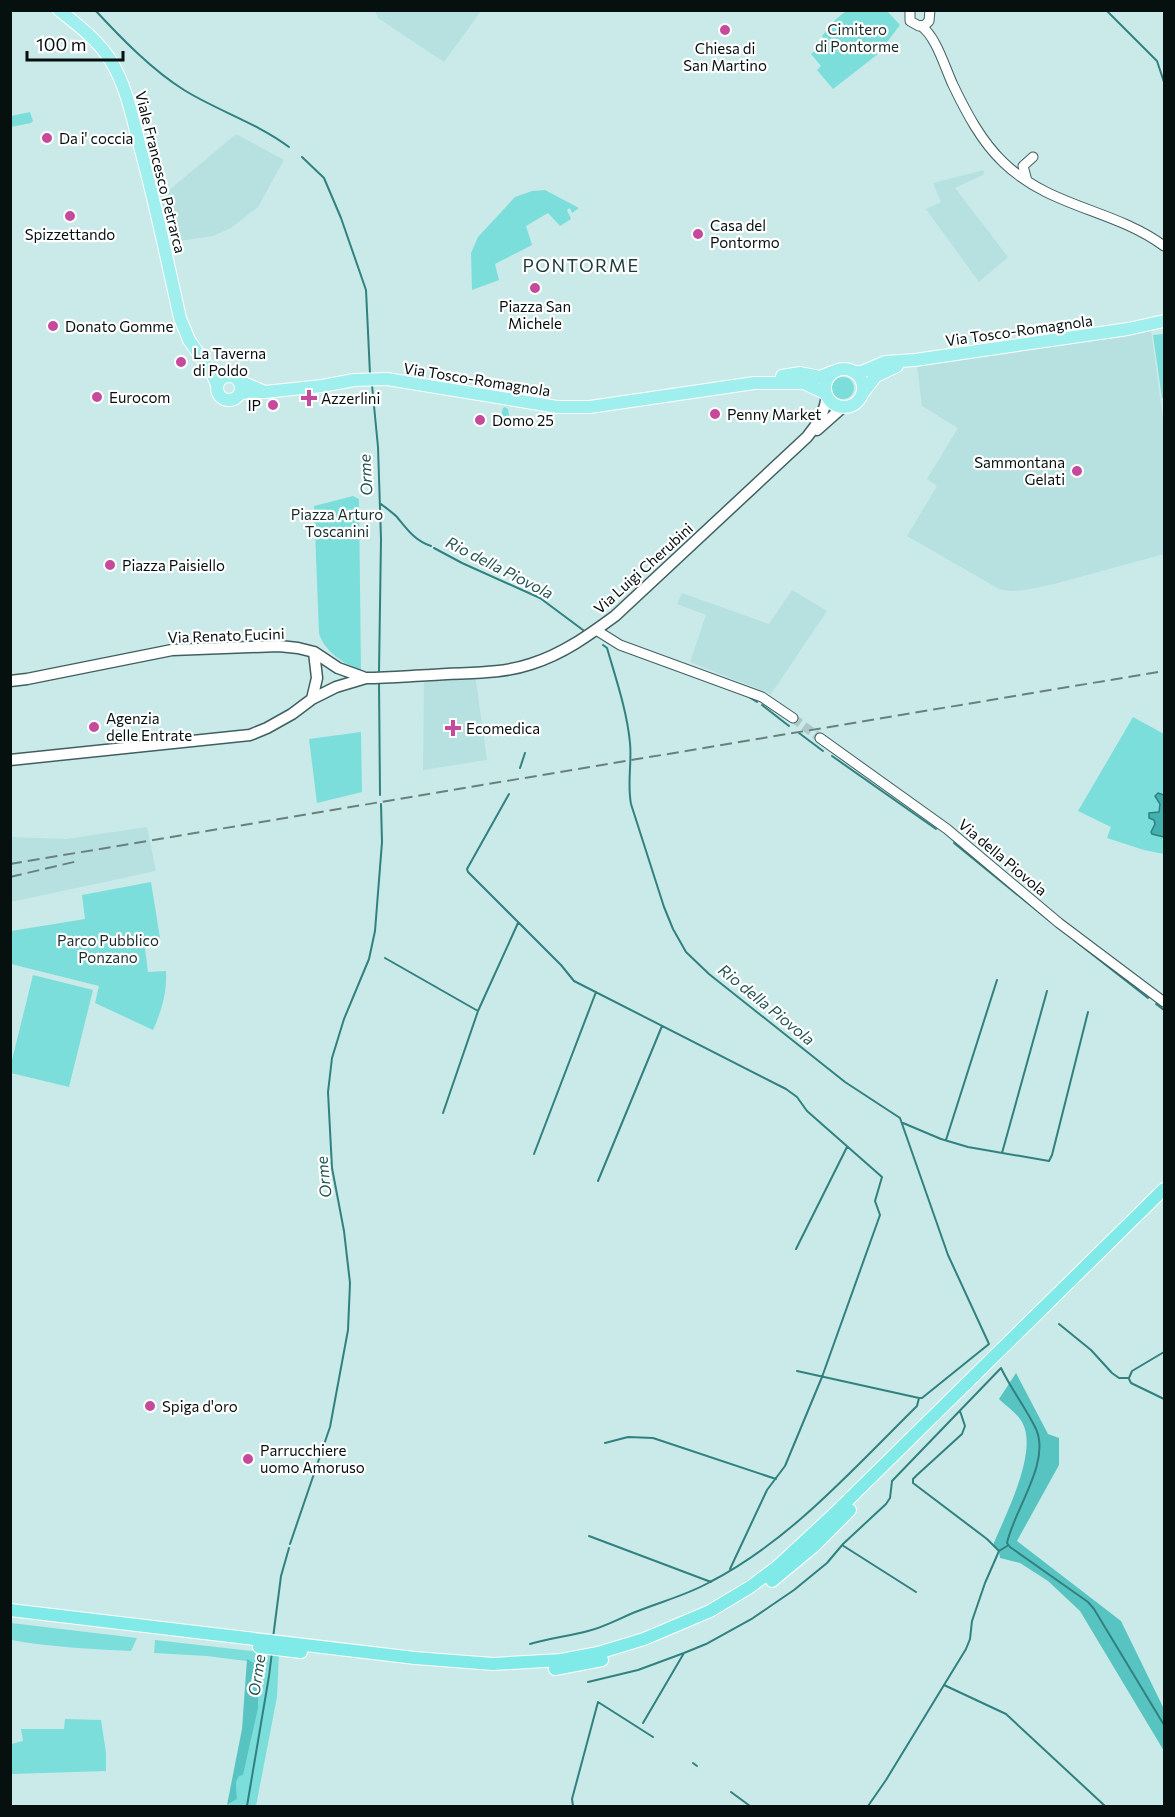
<svg xmlns="http://www.w3.org/2000/svg" width="1175" height="1817" viewBox="0 0 1175 1817" font-family="Commissioner,sans-serif">
  <style>
    .built { fill: #b6e1e0 }
    .green { fill: #7cdedb }
    .forest { fill: #58c4c2 }
    .water { fill: #43b1af; stroke: #30817f; stroke-width: 1.5 }
    .lines { fill: none; stroke-linecap: round; stroke-linejoin: round }
    .stream { stroke: #30817f; stroke-width: 2 }
    .tertiary-tunnel { stroke: #acc9c8; stroke-width: 9; stroke-dasharray: 9 4.5; stroke-linecap: butt }
    .tertiary-casing { stroke: #425f5f; stroke-width: 11 }
    .secondary-casing { stroke: #425f5f; stroke-width: 13 }
    .primary-casing { stroke: #fff; stroke-width: 14 }
    .trunk-casing { stroke: #fff; stroke-width: 14 }
    .tertiary { stroke: #fff; stroke-width: 9 }
    .secondary { stroke: #fff; stroke-width: 10 }
    .primary { stroke: #9fefee; stroke-width: 12 }
    .trunk { stroke: #7feae8; stroke-width: 12 }
    .rail { stroke: #69807f; stroke-width: 2; stroke-dasharray: 12 6; stroke-linecap: butt }
    .poi-dot { fill: #c54a9b; stroke: #fff; stroke-width: 2 }
    .labels { text-anchor: middle; dominant-baseline: central; stroke-width: 4.5; stroke-linejoin: round; paint-order: stroke }
    .park-label { font-size: 15px; fill: #1a2e2d; stroke: #fff }
    .poi-label { font-size: 15px; fill: #05100f; stroke: #fff; text-anchor: start }
    .street-label { font-size: 15px; fill: #05100f; stroke: #fff }
    .water-label { font-size: 16px; font-style: italic; fill: #275655; stroke: #fff }
    .quarter-label { font-size: 18px; letter-spacing: 1.5px; fill: #1e3b3a; stroke: #fff }
  </style>
  <rect width="100%" height="100%" fill="#c9eae9"/>
  <!-- built -->
  <path class="built" d="M 375,11 L 481,11 L 444,62 L 378,18 Z
    M 236,134 L 284,160 L 258,207 L 231,228 L 213,236 L 171,242 L 161,197 Z
    M 984,170 L 983,175 L 955,188 L 1008,257 L 979,282 L 926,209 L 941,202 L 933,183 Z
    M 1151,331 L 1164,427 L 1164,554 L 1054,584 L 1025,590 L 1010,591 L 999,589 L 907,536 L 937,486 L 927,479 L 958,428 L 922,406 L 917,365 Z
    M 792,590 L 827,611 L 771,694 L 690,662 L 706,615 L 677,604 L 682,593 L 769,624 Z
    M 475,674 L 487,760 L 423,770 L 424,676 Z
    M 147,827 L 156,871 L 11,902 L 11,837 L 66,839 Z"/>
  <!-- green -->
  <path class="green" d="M 846,11 L 887,11 L 900,25 L 878,54 L 833,89 L 817,70 L 821,66 L 811,54 L 826,42 L 822,36 L 836,19 Z
    M 30,112 L 33,121 L 31,123 L 11,127 L 11,116 Z
    M 545,190 L 579,208 L 572,213 L 570,208 L 567,210 L 571,219 L 560,226 L 548,213 L 526,226 L 532,245 L 495,264 L 499,280 L 472,290 L 471,253 L 478,237 L 515,197 L 532,191 Z
    M 1164,334 L 1164,398 L 1162,398 L 1153,335 Z
    M832 388a11 11 0 1 1 22 0a11 11 0 1 1-22 0Z
    M 505,407 L 508,409 L 510,421 L 504,423 L 498,429 L 503,408 Z
    M 353,496 L 359,499 L 361,670 C 344,665 323,650 319,633 L 314,506 Z
    M 1133,717 L 1164,734 L 1164,854 L 1144,850 L 1107,838 L 1111,827 L 1078,811 Z
    M 361,732 L 362,792 L 317,803 L 309,739 Z
    M 151,882 L 160,938 L 144,941 L 148,972 L 166,971 C 167,992 162,1010 153,1030 L 95,1003 L 99,986 L 11,964 L 11,931 L 85,919 L 82,895 Z
    M 33,975 L 93,990 L 69,1087 L 11,1073 L 11,1064 Z
    M 11,1623 L 137,1638 L 131,1651 C 91,1649 51,1647 11,1640 Z
    M 155,1640 L 279,1654 L 277,1697 L 256,1806 L 226,1806 L 237,1799 L 236,1782 L 251,1739 L 254,1662 L 207,1656 L 154,1653 Z
    M 65,1719 L 101,1720 L 106,1753 L 106,1771 L 11,1774 L 11,1744 L 23,1741 L 21,1729 L 64,1729 Z"/>
  <!-- forest -->
  <path class="forest" d="M 1016,1373 L 1048,1434 L 1059,1438 L 1059,1465 L 1017,1541 L 1121,1621 L 1164,1709 L 1164,1751 L 1080,1611 L 1048,1581 L 1020,1563 L 1000,1558 L 999,1551 L 993,1545 C 1005,1516 1039,1451 1022,1422 C 1017,1413 1006,1406 999,1399 Z
    M 247,1659 L 258,1665 L 258,1708 L 243,1775 L 239,1776 L 236,1782 L 237,1799 L 227,1805 L 242,1729 Z"/>
  <!-- water -->
  <path class="water" d="M 1158,793 L 1164,795 L 1164,837 L 1152,834 L 1151,832 L 1155,824 L 1154,820 L 1149,818 L 1149,813 L 1159,812 L 1160,804 L 1155,796 Z"/>
  <g class="lines">
    <!-- stream -->
    <path class="stream" d="M 95,10 C 121,38 152,70 184,90 C 218,111 257,123 289,147
      M 1106,10 L 1157,61 L 1164,82
      M 302,157 L 324,178 L 341,218 L 366,290 L 370,374
      M 372,385 L 378,447 L 381,539 L 379,671
      M 381,504 C 386,508 392,512 397,517 C 407,529 415,541 431,546
      M 434,548 L 462,563 L 540,598 L 583,630
      M 379,683 L 380,795
      M 749,697 L 757,702
      M 762,705 L 789,726
      M 799,733 L 823,751
      M 832,756 L 936,829
      M 520,768 L 525,753
      M 509,794 L 467,869 L 468,872 L 561,965 L 574,981 L 786,1089 L 797,1097 L 807,1111 L 882,1177 L 875,1201 L 880,1215 L 822,1377 L 785,1466 L 767,1490 L 730,1569
      M 954,843 L 1051,922
      M 1074,940 L 1148,998
      M 385,958 L 478,1011
      M 1156,1004 L 1164,1010
      M 443,1113 L 478,1011 L 518,923
      M 903,1123 L 941,1139 L 968,1147 L 1049,1161 L 1052,1155 L 1088,1012
      M 946,1140 L 997,980
      M 1002,1153 L 1047,991
      M 534,1154 L 596,992
      M 598,1181 L 662,1026
      M 796,1249 L 847,1147
      M 1059,1324 L 1091,1350 L 1112,1373 L 1119,1378 L 1129,1378
      M 797,1371 L 919,1398
      M 1129,1378 L 1132,1371 L 1164,1352
      M 1129,1379 L 1131,1383 L 1164,1399
      M 960,1411 L 965,1426 L 962,1434 L 917,1475 L 913,1479 L 913,1483 L 987,1539 L 999,1551
      M 605,1443 L 628,1437 L 653,1438 L 776,1479
      M 589,1536 L 711,1582
      M 290,1544 L 330,1427 L 348,1330 L 350,1283 L 344,1231 L 332,1168 L 328,1092 L 332,1058 L 344,1019 L 369,959 L 375,931 L 382,842 L 381,804
      M 842,1545 L 916,1592
      M 273,1638 L 281,1576 L 289,1548
      M 530,1644 C 550,1638 569,1636 588,1631 C 605,1627 622,1617 638,1611 C 663,1601 687,1595 710,1582 C 791,1540 853,1469 917,1406 L 919,1398 L 922,1398 L 989,1344 L 948,1255 L 900,1118 L 845,1082 L 709,974 L 686,952 L 673,929 L 664,907 L 631,804 C 627,783 632,763 630,743 C 627,711 616,679 607,648 L 603,645
      M 588,1682 L 638,1670 L 684,1653 L 706,1644 L 753,1618 L 794,1590 L 827,1563 L 843,1544 L 886,1504 L 890,1498 L 892,1481 L 1001,1368 C 1011,1389 1026,1408 1036,1429 C 1051,1462 1014,1510 1007,1543 L 1010,1547 L 1088,1602 L 1094,1609 L 1164,1725
      M 944,1685 L 1006,1714 L 1105,1806
      M 643,1723 L 684,1653
      M 693,1763 L 697,1766
      M 731,1792 L 750,1806
      M 247,1806 L 269,1676 L 272,1652
      M 573,1806 L 572,1799 L 598,1702 L 653,1737
      M 868,1806 L 886,1780 L 966,1649 L 970,1639 L 972,1621 L 985,1583 L 999,1551 L 1007,1546"/>
    <!-- tertiary-tunnel -->
    <path class="tertiary-tunnel" d="M 793,718 L 820,738"/>
    <defs>
      <path id="tertiary" d="M 910,10 L 910,21 L 919,26 L 925,25 L 929,21 L 930,10
        M 921,26 C 936,36 945,68 953,85 C 966,112 981,141 1003,162 C 1050,208 1114,209 1164,246
        M 1027,181 L 1023,166 L 1033,157
        M 596,630 L 620,645 L 762,697 L 793,718
        M 820,738 L 947,829 L 1059,923 L 1164,1002"/>
      <path id="secondary" d="M 817,430 L 843,407
        M 10,681 L 27,679 L 172,650 L 279,646 L 298,648 L 314,652 L 338,668 L 363,677
        M 312,699 L 317,678 L 314,652
        M 10,760 L 250,735 L 267,728 L 292,714 L 312,699 L 336,687 L 366,678 C 388,678 409,676 430,675 C 465,672 498,675 531,664 C 563,654 589,635 615,616 L 807,437 C 817,425 825,412 827,396"/>
      <path id="primary" d="M 59,10 C 78,25 98,40 111,61 C 126,86 132,115 139,143 C 155,201 167,260 180,318 L 189,340 L 212,373 L 217,385
        M825 388a19 19 0 1 1 38 0a19 19 0 1 1-38 0Z
        M 855,372 L 862,372 L 885,362 L 915,360 L 1128,329 L 1164,321
        M217 388a12 12 0 1 1 24 0a12 12 0 1 1-24 0Z
        M 782,376 L 800,373 L 820,377 L 832,372
        M 239,381 L 265,392 L 240,393
        M 265,392 L 322,386 L 354,380 L 387,379 L 557,407 L 590,407 L 754,383 L 804,383 L 825,393
        M 862,394 L 876,376 L 897,366"/>
      <path id="trunk" d="M 772,1581 L 813,1547 L 850,1510
        M 10,1610 L 415,1658 L 493,1664 L 561,1660 L 598,1653 L 644,1639 L 710,1611 L 750,1587 L 778,1566 L 835,1513 L 1164,1189
        M 259,1647 L 301,1652
        M 555,1669 L 602,1660"/>
    </defs>
    <!-- tertiary casing -->
    <use href="#tertiary" class="tertiary-casing"/>
    <!-- secondary casing -->
    <use href="#secondary" class="secondary-casing"/>
    <!-- primary casing -->
    <use href="#primary" class="primary-casing"/>
    <!-- trunk casing -->
    <use href="#trunk" class="trunk-casing"/>
    <!-- tertiary -->
    <use href="#tertiary" class="tertiary"/>
    <!-- secondary -->
    <use href="#secondary" class="secondary"/>
    <!-- primary -->
    <use href="#primary" class="primary"/>
    <!-- trunk -->
    <use href="#trunk" class="trunk"/>
    <!-- rail -->
    <path class="rail" d="M 10,864 L 1164,671
      M 10,877 L 78,861"/>
  </g>
  <!-- markers -->
  <g class="poi-dot">
    <circle cx="725" cy="30" r="6"/>
    <circle cx="47" cy="138" r="6"/>
    <circle cx="70" cy="216" r="6"/>
    <circle cx="698" cy="234" r="6"/>
    <circle cx="535" cy="288" r="6"/>
    <circle cx="53" cy="326" r="6"/>
    <circle cx="181" cy="362" r="6"/>
    <circle cx="97" cy="397" r="6"/>
    <path d="M306 389h6v6h6v6h-6v6h-6v-6h-6v-6h6z"/>
    <circle cx="273" cy="405" r="6"/>
    <circle cx="715" cy="414" r="6"/>
    <circle cx="480" cy="420" r="6"/>
    <circle cx="1077" cy="471" r="6"/>
    <circle cx="110" cy="565" r="6"/>
    <circle cx="94" cy="727" r="6"/>
    <path d="M450 719h6v6h6v6h-6v6h-6v-6h-6v-6h6z"/>
    <circle cx="150" cy="1406" r="6"/>
    <circle cx="248" cy="1459" r="6"/>
  </g>
  <g class="labels">
    <!-- park labels -->
    <g class="park-label">
      <text x="857" y="29">Cimitero<tspan x="857" dy="17">di Pontorme</tspan></text>
      <text x="337" y="514">Piazza Arturo<tspan x="337" dy="17">Toscanini</tspan></text>
      <text x="108" y="940">Parco Pubblico<tspan x="108" dy="17">Ponzano</tspan></text>
    </g>
    <!-- poi labels -->
    <g class="poi-label">
      <text x="725" y="48" text-anchor="middle">Chiesa di<tspan x="725" dy="17">San Martino</tspan></text>
      <text x="59" y="138">Da i' coccia</text>
      <text x="710" y="225">Casa del<tspan x="710" dy="17">Pontormo</tspan></text>
      <text x="70" y="234" text-anchor="middle">Spizzettando</text>
      <text x="535" y="306" text-anchor="middle">Piazza San<tspan x="535" dy="17">Michele</tspan></text>
      <text x="65" y="326">Donato Gomme</text>
      <text x="193" y="353">La Taverna<tspan x="193" dy="17">di Poldo</tspan></text>
      <text x="109" y="397">Eurocom</text>
      <text x="321" y="398">Azzerlini</text>
      <text x="261" y="405" text-anchor="end">IP</text>
      <text x="727" y="414">Penny Market</text>
      <text x="492" y="420">Domo 25</text>
      <text x="1065" y="462" text-anchor="end">Sammontana<tspan x="1065" dy="17">Gelati</tspan></text>
      <text x="122" y="565">Piazza Paisiello</text>
      <text x="106" y="718">Agenzia<tspan x="106" dy="17">delle Entrate</tspan></text>
      <text x="466" y="728">Ecomedica</text>
      <text x="162" y="1406">Spiga d'oro</text>
      <text x="260" y="1450">Parrucchiere<tspan x="260" dy="17">uomo Amoruso</tspan></text>
    </g>
    <!-- street labels -->
    <g class="street-label">
      <text transform="translate(161 172) rotate(76)">Viale Francesco Petrarca</text>
      <text transform="translate(1019 330) rotate(-8)">Via Tosco-Romagnola</text>
      <text transform="translate(477 379) rotate(9)">Via Tosco-Romagnola</text>
      <text transform="translate(643 568) rotate(-42)">Via Luigi Cherubini</text>
      <text transform="translate(226 635) rotate(-2)">Via Renato Fucini</text>
      <text transform="translate(1003 857) rotate(40)">Via della Piovola</text>
    </g>
    <!-- water labels -->
    <g class="water-label">
      <text transform="translate(365 475) rotate(-93)">Orme</text>
      <text transform="translate(500 567) rotate(27)">Rio della Piovola</text>
      <text transform="translate(767 1004) rotate(39)">Rio della Piovola</text>
      <text transform="translate(323 1177) rotate(-96)">Orme</text>
      <text transform="translate(256 1675) rotate(-81)">Orme</text>
    </g>
    <!-- quarter labels -->
    <g class="quarter-label">
      <text x="581" y="265">PONTORME</text>
    </g>
  </g>
  <!-- border -->
  <rect width="1175" height="1817" fill="none" stroke="#05100f" stroke-width="24"/>
  <!-- scale -->
  <path d="M27 51v9h96v-9" fill="none" stroke="#05100f" stroke-width="3"/>
  <text x="36" y="51" font-size="18" fill="#05100f" stroke="#ffffff" stroke-width="4.5" paint-order="stroke">100 m</text>
</svg>
